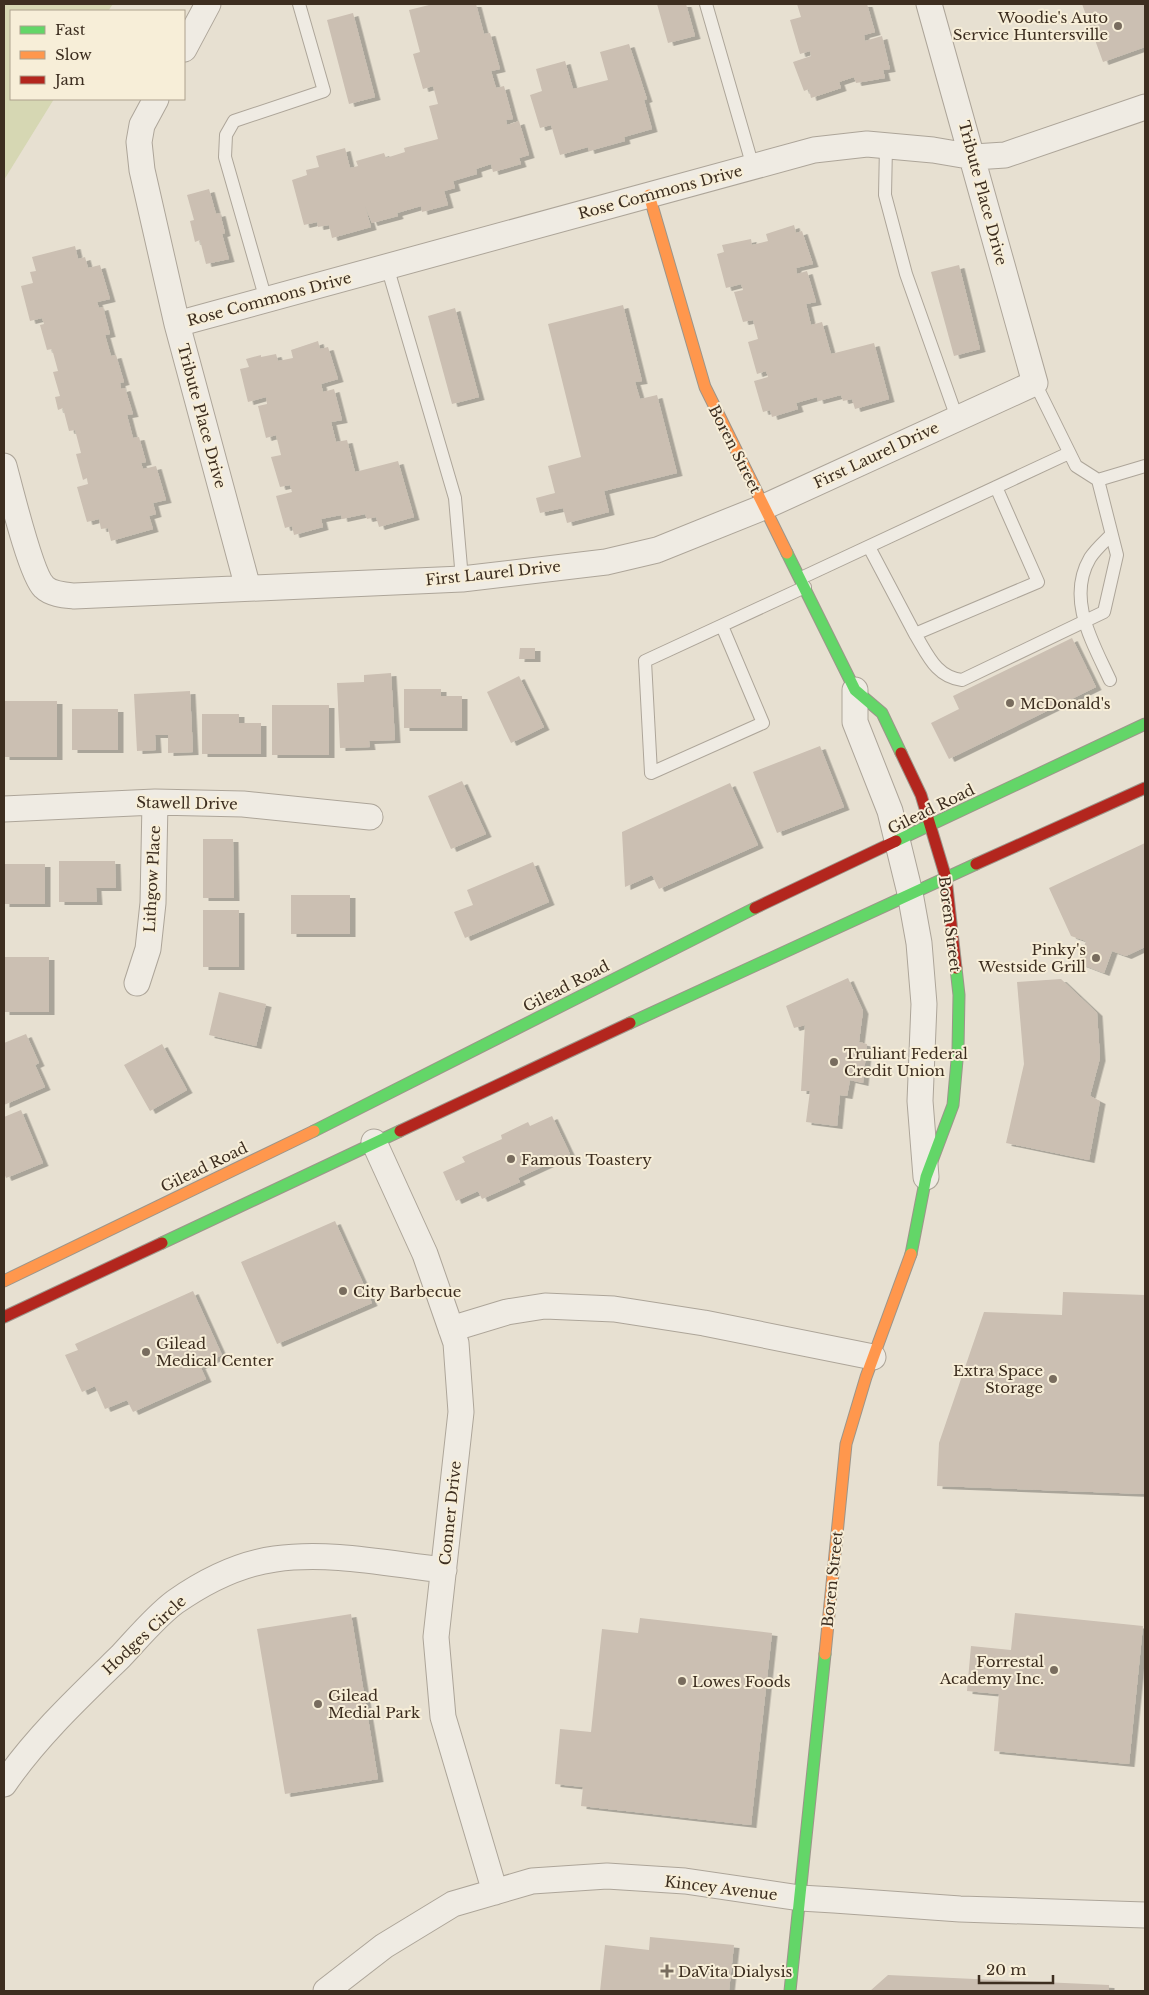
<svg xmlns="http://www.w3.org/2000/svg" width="1149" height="1995" viewBox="0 0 1149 1995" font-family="'Libre Baskerville',serif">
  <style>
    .green { fill: #d6d7b3 }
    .building { fill: #cbbfb2; filter: url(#shadow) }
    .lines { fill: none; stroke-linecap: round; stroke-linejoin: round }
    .lane-casing { stroke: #ada599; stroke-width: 14 }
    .street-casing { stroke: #ada599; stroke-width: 27 }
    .fast-casing { stroke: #9c958a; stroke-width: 13 }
    .slow-casing { stroke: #9c958a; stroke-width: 13 }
    .jam-casing { stroke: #9c958a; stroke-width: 13 }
    .lane { stroke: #efebe3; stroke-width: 12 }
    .street { stroke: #efebe3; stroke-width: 25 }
    .fast { stroke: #63d668; stroke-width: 11 }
    .slow { stroke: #ff974d; stroke-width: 11 }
    .jam { stroke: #b3261e; stroke-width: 11 }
    .poi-dot { fill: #786c5e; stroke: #f7eed8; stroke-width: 2 }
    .labels { text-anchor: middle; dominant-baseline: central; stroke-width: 4; stroke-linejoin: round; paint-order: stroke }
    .poi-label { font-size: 15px; fill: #3d2e20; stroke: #f7eed8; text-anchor: start }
    .street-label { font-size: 15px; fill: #3d2e20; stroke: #f7eed8 }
  </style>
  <defs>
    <filter id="shadow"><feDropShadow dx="5.5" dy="3" stdDeviation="0" flood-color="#0004"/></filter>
  </defs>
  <rect width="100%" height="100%" fill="#e7e0d1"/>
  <!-- green -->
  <path class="green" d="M 4,4 L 113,4 L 108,11 L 11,11 L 11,99 L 54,99 L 4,180 Z"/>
  <!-- building -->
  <path class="building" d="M 433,4 L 476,4 L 484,34 L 490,33 L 500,69 L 491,71 L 496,88 L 504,86 L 513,119 L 506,120 L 507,125 L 519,121 L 529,155 L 519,158 L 521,164 L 493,172 L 491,164 L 476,169 L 477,174 L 453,181 L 455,188 L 444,191 L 448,205 L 422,212 L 421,206 L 397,213 L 398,216 L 372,223 L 365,206 L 371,227 L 332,238 L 329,225 L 318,227 L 317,222 L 304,225 L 292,180 L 307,175 L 306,170 L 319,167 L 316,156 L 345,148 L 350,168 L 358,166 L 356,161 L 384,153 L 386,158 L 405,152 L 404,148 L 438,139 L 429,106 L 438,104 L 433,86 L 423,89 L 413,54 L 420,52 L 409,10 Z
    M 657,4 L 686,4 L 695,36 L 668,43 Z
    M 797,4 L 867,4 L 875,32 L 864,35 L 865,41 L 882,36 L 890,69 L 883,70 L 885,78 L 856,83 L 854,77 L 839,82 L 841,88 L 811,98 L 809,89 L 804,91 L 793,62 L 811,56 L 810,51 L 800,54 L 790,20 L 801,17 Z
    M 1082,4 L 1145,4 L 1145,47 L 1103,62 Z
    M 353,13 L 375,97 L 349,104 L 327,20 Z
    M 629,44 L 647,99 L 644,100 L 652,129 L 624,137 L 625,141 L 589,151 L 588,147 L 560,155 L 551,125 L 540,128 L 530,95 L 542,91 L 536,69 L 565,61 L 573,89 L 604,81 L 608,80 L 600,52 Z
    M 209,189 L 216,214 L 220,213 L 225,233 L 222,234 L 229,259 L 206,264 L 200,240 L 195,242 L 190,221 L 194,220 L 187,195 Z
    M 794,225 L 796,233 L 802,231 L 813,264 L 796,268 L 797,274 L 807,271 L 816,302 L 806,304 L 811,325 L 822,322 L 831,354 L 874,343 L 889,399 L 855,409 L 852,399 L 843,401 L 841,395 L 818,401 L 817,397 L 796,403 L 798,409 L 772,417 L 770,410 L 763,412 L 754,381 L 768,377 L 766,371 L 757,374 L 748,342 L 758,339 L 753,320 L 743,322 L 734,292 L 743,290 L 741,284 L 726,288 L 717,254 L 724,252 L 722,245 L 751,239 L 752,245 L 768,241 L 766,234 Z
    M 75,246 L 78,259 L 85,257 L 88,268 L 100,265 L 110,299 L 97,302 L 99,308 L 103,307 L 110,334 L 105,335 L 111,356 L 116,355 L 124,382 L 120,383 L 121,389 L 125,388 L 133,414 L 127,415 L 133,438 L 139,437 L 146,462 L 141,463 L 143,469 L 156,466 L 166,500 L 153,503 L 156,514 L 149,516 L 153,529 L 111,541 L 108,528 L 101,529 L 99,519 L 87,522 L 77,487 L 88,484 L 87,478 L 83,480 L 76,454 L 81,453 L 75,430 L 69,431 L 63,408 L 58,410 L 55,397 L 60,396 L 53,372 L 58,371 L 52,349 L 47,350 L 40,325 L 44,324 L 42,318 L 30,321 L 21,286 L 33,283 L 30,272 L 36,271 L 32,257 Z
    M 959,265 L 980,349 L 954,356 L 931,272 Z
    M 623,305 L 642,381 L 635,382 L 640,399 L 657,395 L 677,473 L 604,491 L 609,512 L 567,523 L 563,508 L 540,513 L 536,498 L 555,493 L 548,466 L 581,457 L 548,324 Z
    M 455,308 L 479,397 L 452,404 L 428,316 Z
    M 318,341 L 320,349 L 328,347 L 338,379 L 321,384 L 323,392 L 334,389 L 342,420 L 331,422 L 336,442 L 347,440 L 355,472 L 398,461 L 414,517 L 379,527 L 376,517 L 367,519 L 365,514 L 342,519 L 341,515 L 321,519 L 323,527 L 294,535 L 292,526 L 285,528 L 276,496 L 292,492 L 290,485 L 280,487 L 271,457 L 281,455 L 276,435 L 266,438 L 258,406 L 267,404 L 266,397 L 248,402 L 240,369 L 249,367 L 246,359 L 261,355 L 261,357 L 276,354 L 278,361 L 293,358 L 291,350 Z
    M 1072,638 L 1096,687 L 949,759 L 931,723 L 959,709 L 953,696 Z
    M 520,648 L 535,648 L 535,659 L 519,659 Z
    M 391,673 L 395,740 L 369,741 L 370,747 L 340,748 L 337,683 L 364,682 L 364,675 Z
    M 519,676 L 544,727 L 511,743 L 487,692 Z
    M 404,689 L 441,689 L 441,696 L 462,696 L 462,728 L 404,728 Z
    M 190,691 L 193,752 L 168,753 L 168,735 L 155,735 L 156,750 L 137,751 L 134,694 Z
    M 4,701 L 57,701 L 57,757 L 4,757 Z
    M 272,705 L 329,705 L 329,755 L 272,755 Z
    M 72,709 L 118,709 L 118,750 L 72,750 Z
    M 202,714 L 239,714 L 239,723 L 261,723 L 261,754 L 202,754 Z
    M 820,746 L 844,807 L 777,833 L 753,772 Z
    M 462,781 L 486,834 L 451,849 L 428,796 Z
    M 730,783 L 758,845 L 659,889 L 652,875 L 625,887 L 622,832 Z
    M 203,839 L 233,839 L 234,898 L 203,898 Z
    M 1145,843 L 1145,947 L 1126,956 L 1112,951 L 1104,973 L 1078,963 L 1086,941 L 1071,936 L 1049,888 Z
    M 59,861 L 115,861 L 116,888 L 96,888 L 97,902 L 59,902 Z
    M 533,862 L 549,902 L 465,938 L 454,912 L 473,905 L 467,890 Z
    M 4,864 L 45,864 L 45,904 L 4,904 Z
    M 291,895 L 350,895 L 350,934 L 291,934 Z
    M 203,910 L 239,910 L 239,967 L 203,967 Z
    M 4,957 L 49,957 L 49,1012 L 4,1012 Z
    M 848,978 L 863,1011 L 859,1042 L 867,1044 L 863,1083 L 850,1080 L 847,1096 L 840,1095 L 837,1126 L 806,1122 L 810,1091 L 801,1091 L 805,1025 L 794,1028 L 786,1006 Z
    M 1061,979 L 1097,1013 L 1100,1058 L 1090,1096 L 1100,1101 L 1089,1160 L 1006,1143 L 1024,1064 L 1017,982 Z
    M 219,992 L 266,1004 L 256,1046 L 209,1035 Z
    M 26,1034 L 39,1063 L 35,1065 L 45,1087 L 4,1105 L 4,1043 Z
    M 162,1044 L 187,1090 L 150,1111 L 124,1065 Z
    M 21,1110 L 43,1163 L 6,1178 L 4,1173 L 4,1117 Z
    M 552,1116 L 570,1154 L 518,1178 L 520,1182 L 482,1199 L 478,1191 L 456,1201 L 443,1172 L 465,1162 L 462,1157 L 502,1139 L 501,1135 L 528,1122 L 530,1126 Z
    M 335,1221 L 372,1303 L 277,1344 L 241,1262 Z
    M 193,1291 L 222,1355 L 200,1366 L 206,1379 L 133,1412 L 127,1400 L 105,1409 L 95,1386 L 82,1392 L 65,1355 L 78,1350 L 75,1344 Z
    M 1063,1292 L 1145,1295 L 1145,1494 L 937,1486 L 939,1443 L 984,1312 L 1062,1315 Z
    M 1015,1613 L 1143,1626 L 1129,1764 L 994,1751 L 999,1694 L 967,1691 L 971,1646 L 1011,1650 Z
    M 351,1614 L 378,1779 L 285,1794 L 257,1629 Z
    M 640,1618 L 772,1633 L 751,1825 L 581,1806 L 583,1787 L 555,1784 L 560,1729 L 591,1732 L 602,1629 L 638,1633 Z
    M 650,1937 L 734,1945 L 729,1991 L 600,1991 L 605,1945 L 649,1950 Z
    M 888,1975 L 1109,1985 L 1109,1991 L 870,1991 Z"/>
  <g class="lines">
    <defs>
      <path id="lane" d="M 706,4 L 753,167
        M 886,146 L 885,195 L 906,274 L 957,418
        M 387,266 L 455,498 L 462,579
        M 266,300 L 225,157 L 226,135 L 234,121 L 324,91 L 299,4
        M 1035,383 L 1076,466 L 1098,480 L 1145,466
        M 869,547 L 915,634 L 1038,582 L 996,487
        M 801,578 L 1069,453
        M 722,626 L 763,723 L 651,773 L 645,661 L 805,587
        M 915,634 C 928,655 936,677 962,680 L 1104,612 L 1117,555 L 1098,480
        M 1110,680 C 1093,643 1066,599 1090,558 C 1095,550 1104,542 1111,535"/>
      <path id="street" d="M 184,49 L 208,4
        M 156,99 L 142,125 L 139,142 L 142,170 L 177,324 L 248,588
        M 177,324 L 814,150 L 867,144 L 933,150 L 974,157 L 1005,155 L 1145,107
        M 4,466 C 10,488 31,575 44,587 C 51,594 64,595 74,596 L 462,579 L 606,562 L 657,550 L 764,507 L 1035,383 L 929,4
        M 855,690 L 855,722 L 890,811 L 910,893 L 919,943 L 924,1004 L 920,1101 L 926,1177
        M 4,809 L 155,802 L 243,804 L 370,817
        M 137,983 L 148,949 L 153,903 L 155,802
        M 374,1142 L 425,1254 L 456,1343 L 461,1412 L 436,1637 L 443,1717 L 495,1892
        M 451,1329 L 507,1312 L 545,1306 L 614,1309 L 704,1323 L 873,1357
        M 4,1784 C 37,1736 80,1696 121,1656 C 138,1638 155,1617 175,1602 C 205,1581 238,1564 275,1559 C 330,1551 389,1564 444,1570
        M 326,1991 L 384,1946 L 453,1904 L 532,1881 L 607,1876 L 685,1881 L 800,1898 L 834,1900 L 960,1909 L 1145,1915"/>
      <path id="fast" d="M 787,553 L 855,690 L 882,713 L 901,753
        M 896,841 L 1145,724
        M 630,1023 L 976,864
        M 314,1131 L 755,908
        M 162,1243 L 400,1131
        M 911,1254 L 926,1177 L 953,1105 L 958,1049 L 959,995 L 956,968
        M 790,1991 L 825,1654"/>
      <path id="slow" d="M 649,195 L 705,387 L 787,553
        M 4,1281 L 314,1131
        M 825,1654 L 846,1444 L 866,1377 L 911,1254"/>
      <path id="jam" d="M 901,753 L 921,795 L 946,878 L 956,968
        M 976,864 L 1145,788
        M 755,908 L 896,841
        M 400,1131 L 630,1023
        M 4,1317 L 162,1243"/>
    </defs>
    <!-- lane casing -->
    <use href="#lane" class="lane-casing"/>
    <!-- street casing -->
    <use href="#street" class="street-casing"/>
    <!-- fast casing -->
    <use href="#fast" class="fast-casing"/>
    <!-- slow casing -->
    <use href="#slow" class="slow-casing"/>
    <!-- jam casing -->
    <use href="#jam" class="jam-casing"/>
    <!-- lane -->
    <use href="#lane" class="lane"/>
    <!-- street -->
    <use href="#street" class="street"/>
    <!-- fast -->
    <use href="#fast" class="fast"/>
    <!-- slow -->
    <use href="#slow" class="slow"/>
    <!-- jam -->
    <use href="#jam" class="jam"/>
  </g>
  <!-- markers -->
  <g class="poi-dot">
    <circle cx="1118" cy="26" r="5"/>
    <circle cx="1010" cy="703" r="5"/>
    <circle cx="1096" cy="958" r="5"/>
    <circle cx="834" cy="1062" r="5"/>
    <circle cx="511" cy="1159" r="5"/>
    <circle cx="343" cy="1291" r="5"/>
    <circle cx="146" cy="1352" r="5"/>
    <circle cx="1053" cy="1379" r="5"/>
    <circle cx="1054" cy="1670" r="5"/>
    <circle cx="682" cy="1681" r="5"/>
    <circle cx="318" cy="1704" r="5"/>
    <path d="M664.5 1963.5h5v5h5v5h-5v5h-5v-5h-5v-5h5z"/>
  </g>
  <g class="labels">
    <!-- poi labels -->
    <g class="poi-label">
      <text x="1108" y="17" text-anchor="end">Woodie's Auto<tspan x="1108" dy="17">Service Huntersville</tspan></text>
      <text x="1020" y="703">McDonald's</text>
      <text x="1086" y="949" text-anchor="end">Pinky's<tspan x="1086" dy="17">Westside Grill</tspan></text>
      <text x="844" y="1053">Truliant Federal<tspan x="844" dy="17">Credit Union</tspan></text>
      <text x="521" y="1159">Famous Toastery</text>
      <text x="353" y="1291">City Barbecue</text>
      <text x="156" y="1343">Gilead<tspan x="156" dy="17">Medical Center</tspan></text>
      <text x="1043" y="1370" text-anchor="end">Extra Space<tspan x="1043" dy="17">Storage</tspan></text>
      <text x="1044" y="1661" text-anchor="end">Forrestal<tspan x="1044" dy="17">Academy Inc.</tspan></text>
      <text x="692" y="1681">Lowes Foods</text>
      <text x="328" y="1695">Gilead<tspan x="328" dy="17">Medial Park</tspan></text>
      <text x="678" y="1971">DaVita Dialysis</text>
    </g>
    <!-- street labels -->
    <g class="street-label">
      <text transform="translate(660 192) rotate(-15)">Rose Commons Drive</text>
      <text transform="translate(983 193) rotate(75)">Tribute Place Drive</text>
      <text transform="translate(269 299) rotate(-15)">Rose Commons Drive</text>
      <text transform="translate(202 416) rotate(75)">Tribute Place Drive</text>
      <text transform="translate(735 449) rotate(63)">Boren Street</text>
      <text transform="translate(876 455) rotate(-25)">First Laurel Drive</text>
      <text transform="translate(493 573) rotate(-6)">First Laurel Drive</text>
      <text transform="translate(187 803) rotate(1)">Stawell Drive</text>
      <text transform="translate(931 809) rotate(-26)">Gilead Road</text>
      <text transform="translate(152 879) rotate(-87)">Lithgow Place</text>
      <text transform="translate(950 924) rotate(83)">Boren Street</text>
      <text transform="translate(566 986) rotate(-27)">Gilead Road</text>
      <text transform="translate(204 1167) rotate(-26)">Gilead Road</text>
      <text transform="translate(450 1513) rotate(-84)">Conner Drive</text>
      <text transform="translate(832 1579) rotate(-84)">Boren Street</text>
      <text transform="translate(144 1635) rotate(-43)">Hodges Circle</text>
      <text transform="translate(721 1888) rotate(7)">Kincey Avenue</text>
    </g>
  </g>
  <!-- border -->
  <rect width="1149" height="1995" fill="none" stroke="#3d2e20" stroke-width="10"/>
  <!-- legend -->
  <rect x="10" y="10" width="175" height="90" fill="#f7eed8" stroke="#ada18e"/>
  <rect x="20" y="26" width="25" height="8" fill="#63d668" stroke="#ada18e"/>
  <text x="55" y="35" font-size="15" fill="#3d2e20">Fast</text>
  <rect x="20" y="51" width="25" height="8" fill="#ff974d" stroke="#ada18e"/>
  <text x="55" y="60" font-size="15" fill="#3d2e20">Slow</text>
  <rect x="20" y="76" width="25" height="8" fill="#b3261e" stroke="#ada18e"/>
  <text x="55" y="85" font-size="15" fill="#3d2e20">Jam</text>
  <!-- scale -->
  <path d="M979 1975v8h74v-8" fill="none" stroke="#3d2e20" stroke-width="2.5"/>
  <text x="986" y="1975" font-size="15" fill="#3d2e20" stroke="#f7eed8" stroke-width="4" paint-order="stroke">20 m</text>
</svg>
